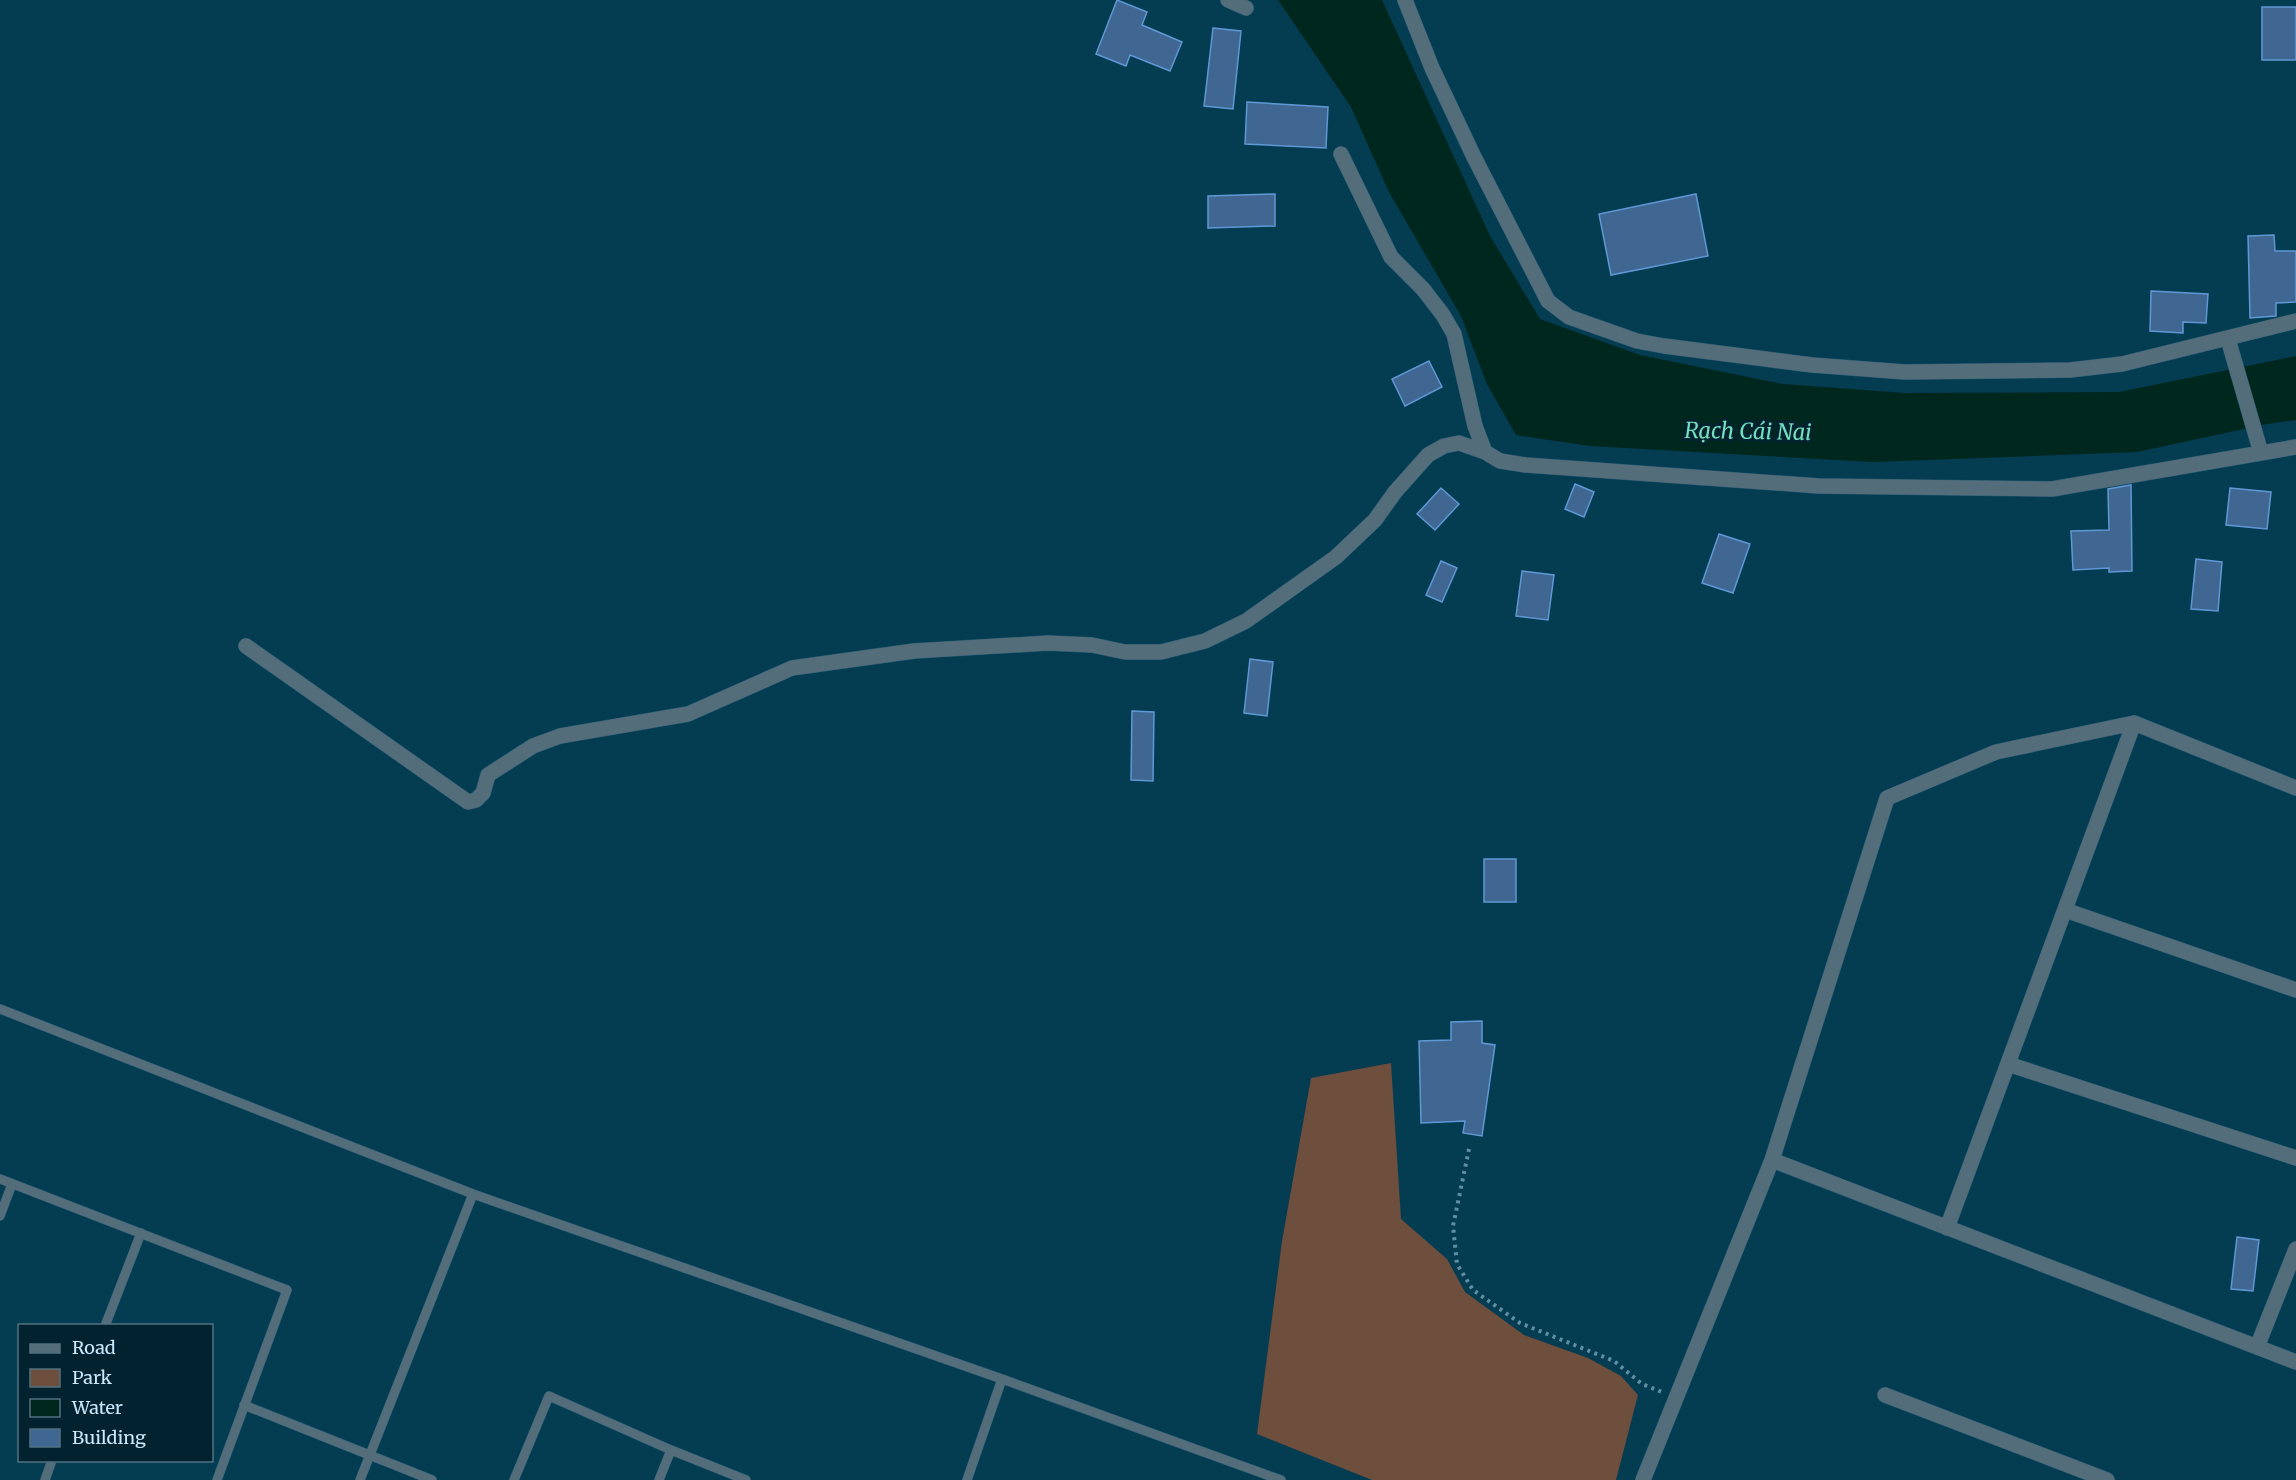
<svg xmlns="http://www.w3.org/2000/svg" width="2296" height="1480" viewBox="0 0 2296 1480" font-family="Merriweather,serif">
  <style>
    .green { fill: #6e4e3c }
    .water { fill: #00271d }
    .building { fill: #3f6792; stroke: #5f98d5; stroke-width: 1.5 }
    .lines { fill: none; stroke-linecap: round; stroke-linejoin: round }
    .lane-casing { stroke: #275b71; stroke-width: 10 }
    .street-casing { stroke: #275b71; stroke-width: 16 }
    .path { stroke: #608ea2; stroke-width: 4; stroke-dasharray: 3 4.5; stroke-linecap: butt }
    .lane { stroke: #546d7b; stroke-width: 9 }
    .street { stroke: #546d7b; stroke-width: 15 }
    .labels { text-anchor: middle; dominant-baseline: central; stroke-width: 6; stroke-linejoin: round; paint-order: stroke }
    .water-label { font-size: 22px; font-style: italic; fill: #71debd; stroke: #03222f }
  </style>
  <rect width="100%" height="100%" fill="#043c52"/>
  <!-- green -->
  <path class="green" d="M 1391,1063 L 1401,1219 L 1447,1259 L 1465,1292 L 1524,1335 L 1588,1358 L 1621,1376 L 1638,1395 L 1616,1480 L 1372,1480 L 1257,1434 L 1282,1241 L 1311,1078 Z"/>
  <!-- water -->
  <path class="water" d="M 1278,0 L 1382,0 L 1490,236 L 1540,319 L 1640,355 L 1783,384 L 1905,393 L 2119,392 L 2296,356 L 2296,420 L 2267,424 L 2137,452 L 1873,462 L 1590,446 L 1516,435 L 1487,384 L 1461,316 L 1389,192 L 1351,107 Z"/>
  <!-- building -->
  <path class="building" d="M 1117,0 L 1147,12 L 1142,25 L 1182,42 L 1170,71 L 1130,55 L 1126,66 L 1096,54 Z
    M 2262,7 L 2296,7 L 2296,60 L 2262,60 Z
    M 1213,28 L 1241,31 L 1233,109 L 1204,106 Z
    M 1247,102 L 1328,107 L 1326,148 L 1245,144 Z
    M 1275,194 L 1275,226 L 1208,228 L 1208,196 Z
    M 1696,194 L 1708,256 L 1611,275 L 1599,214 Z
    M 2274,235 L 2275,251 L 2296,251 L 2296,302 L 2276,303 L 2276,316 L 2250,318 L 2248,236 Z
    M 2151,291 L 2208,294 L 2206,323 L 2183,322 L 2183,333 L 2150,331 Z
    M 1429,361 L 1442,387 L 1405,406 L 1392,379 Z
    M 1575,484 L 1594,492 L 1584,517 L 1565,509 Z
    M 2131,485 L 2132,571 L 2109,572 L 2109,568 L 2073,570 L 2071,531 L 2109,530 L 2108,489 Z
    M 1441,488 L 1459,504 L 1435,530 L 1417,514 Z
    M 2230,488 L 2271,492 L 2267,529 L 2226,525 Z
    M 1719,534 L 1750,544 L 1733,593 L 1702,583 Z
    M 2196,559 L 2222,562 L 2218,611 L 2191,609 Z
    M 1441,561 L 1457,568 L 1442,602 L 1426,595 Z
    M 1522,571 L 1554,575 L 1548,620 L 1516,616 Z
    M 1250,659 L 1273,662 L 1267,716 L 1244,713 Z
    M 1132,711 L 1154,712 L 1153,781 L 1131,780 Z
    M 1484,859 L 1516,859 L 1516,902 L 1484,902 Z
    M 1482,1021 L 1482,1043 L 1495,1045 L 1482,1136 L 1463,1133 L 1465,1121 L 1421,1123 L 1419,1041 L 1451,1040 L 1451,1022 Z
    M 2237,1237 L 2259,1240 L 2253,1291 L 2231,1289 Z"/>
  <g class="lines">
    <defs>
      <path id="lane" d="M 0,1009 L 473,1194 L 1002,1379 L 1281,1480
        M 0,1179 L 287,1290 L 217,1480
        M 0,1216 L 12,1184
        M 105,1326 L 141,1233
        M 244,1405 L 432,1480
        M 45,1480 L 52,1460
        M 360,1480 L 473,1194
        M 514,1480 L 549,1396 L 671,1450 L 746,1480
        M 659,1480 L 671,1450
        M 967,1480 L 1002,1379"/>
      <path id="street" d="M 1228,0 L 1246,8
        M 1405,0 L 1432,68 L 1474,157 L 1548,301 L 1569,317 L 1637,341 L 1664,346 L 1812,365 L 1905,372 L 2070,370 L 2122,364 L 2296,321
        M 1341,154 L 1391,257 L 1423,289 L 1443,315 L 1454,334 L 1475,426 L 1485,452
        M 2228,339 L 2261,453
        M 246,646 L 468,802 L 476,800 L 483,793 L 488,775 L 533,746 L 560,736 L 688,714 L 792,668 L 914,651 L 1048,643 L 1092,645 L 1125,652 L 1161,652 L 1205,641 L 1246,621 L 1336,557 L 1375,520 L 1395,492 L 1428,455 L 1444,446 L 1459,443 L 1485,452 L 1500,461 L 1526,465 L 1819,486 L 2052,489 L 2296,447
        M 2065,910 L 2296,990
        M 2008,1064 L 2296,1158
        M 1772,1160 L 2296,1362
        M 1947,1228 L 2134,723
        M 2257,1347 L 2296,1249
        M 1885,1395 L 2107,1480
        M 1643,1480 L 1772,1160 L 1887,798 L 1996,752 L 2134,723 L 2296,788"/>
    </defs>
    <!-- lane casing -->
    <use href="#lane" class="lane-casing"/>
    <!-- street casing -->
    <use href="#street" class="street-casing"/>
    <!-- path -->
    <path class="path" d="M 1469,1149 L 1453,1226 L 1457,1264 L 1473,1290 L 1520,1323 L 1614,1361 L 1642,1384 L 1662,1392"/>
    <!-- lane -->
    <use href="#lane" class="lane"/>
    <!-- street -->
    <use href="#street" class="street"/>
  </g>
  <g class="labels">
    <!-- water labels -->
    <g class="water-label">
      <text transform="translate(1748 431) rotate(1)">Rạch Cái Nai</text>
    </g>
  </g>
  <!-- legend -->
  <rect x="18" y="1324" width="195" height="138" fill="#03222f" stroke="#517281" stroke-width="1.5"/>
  <rect x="30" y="1344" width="30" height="9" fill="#546d7b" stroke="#517281" stroke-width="1.5"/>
  <text x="72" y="1354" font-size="18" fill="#c7e9fc">Road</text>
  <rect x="30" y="1369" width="30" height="18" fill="#6e4e3c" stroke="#517281" stroke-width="1.5"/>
  <text x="72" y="1384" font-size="18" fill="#c7e9fc">Park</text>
  <rect x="30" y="1399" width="30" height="18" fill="#00271d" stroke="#517281" stroke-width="1.5"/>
  <text x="72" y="1414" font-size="18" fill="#c7e9fc">Water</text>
  <rect x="30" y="1429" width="30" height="18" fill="#3f6792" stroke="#517281" stroke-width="1.5"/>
  <text x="72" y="1444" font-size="18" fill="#c7e9fc">Building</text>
</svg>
